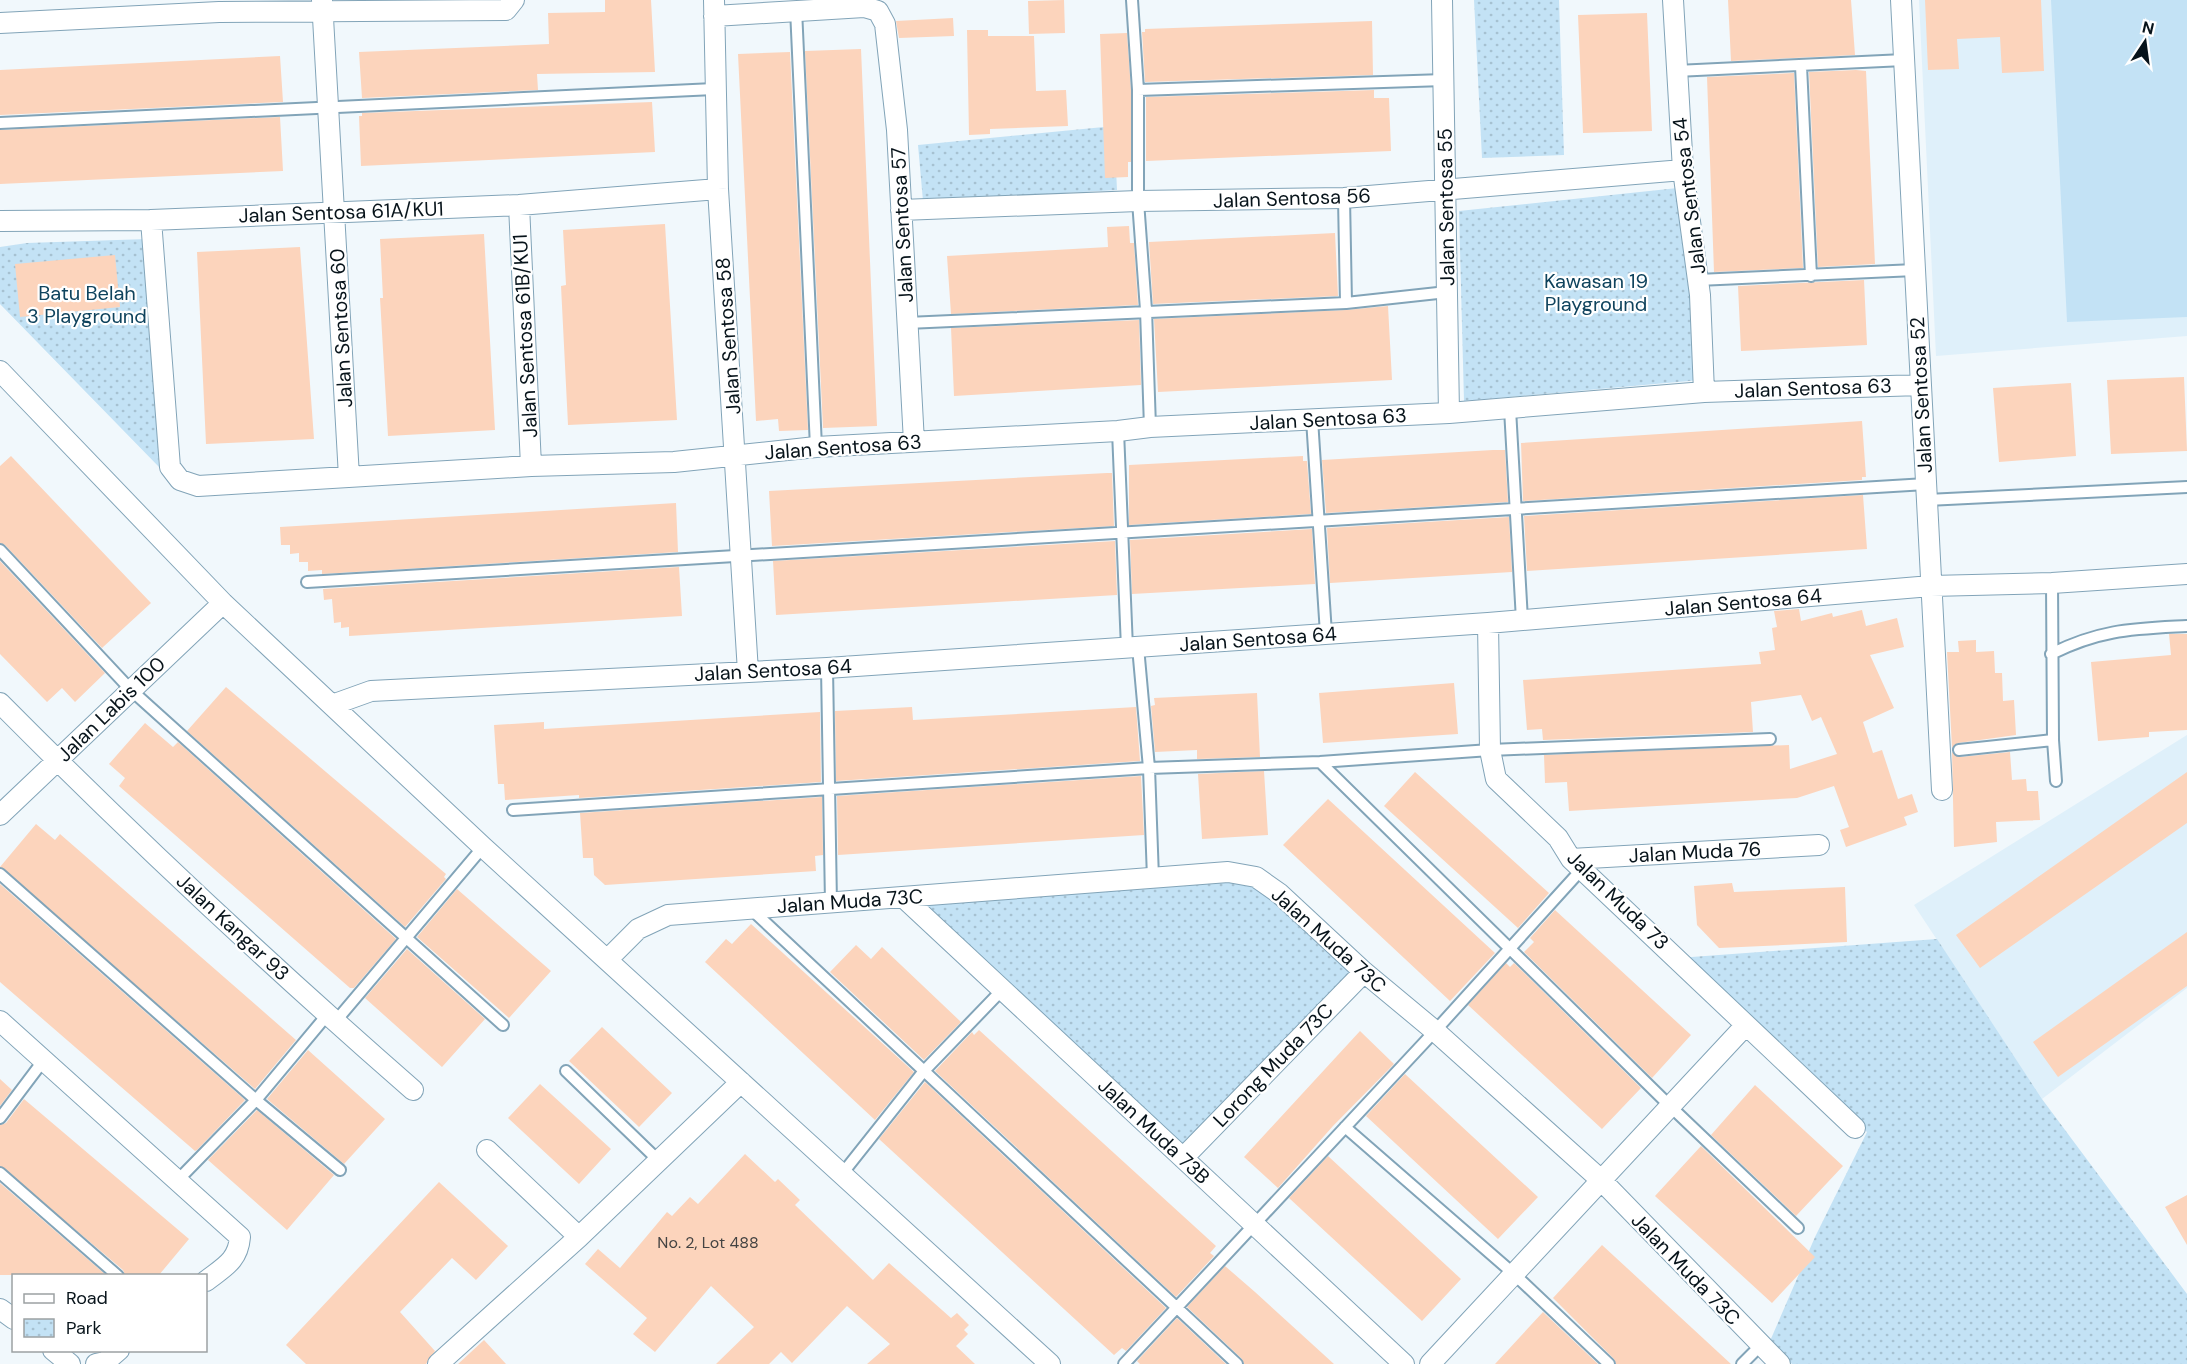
<svg xmlns="http://www.w3.org/2000/svg" width="2187" height="1364" viewBox="0 0 2187 1364" font-family="'DM Sans',sans-serif">
  <style>
    .built { fill: #dff0fa }
    .grass { fill: #c3e2f5 }
    .park { fill: url(#park-dots) }
    .building { fill: #fcd4bc }
    .lines { fill: none; stroke-linecap: round; stroke-linejoin: round }
    .lane-casing { stroke: #82a4b8; stroke-width: 14 }
    .street-casing { stroke: #82a4b8; stroke-width: 22 }
    .lane { stroke: #fff; stroke-width: 10 }
    .street { stroke: #fff; stroke-width: 20 }
    .labels { text-anchor: middle; dominant-baseline: central; stroke-width: 4.5; stroke-linejoin: round; paint-order: stroke }
    .number-label { font-size: 16px; fill: #444342 }
    .street-label { font-size: 20px; fill: #07131a; stroke: #fff }
    .park-label { font-size: 20px; fill: #0f435d; stroke: #fff }
  </style>
  <defs>
    <pattern id="park-dots" width="8" height="8" patternUnits="userSpaceOnUse" patternTransform="scale(1.5)"><rect width="8" height="8" fill="#c3e2f5"/><path d="M2 2h.1M6 6h.1" fill="none" stroke="#a6c1d1" stroke-width="1.8" stroke-linecap="round"/></pattern>
  </defs>
  <rect width="100%" height="100%" fill="#f1f8fc"/>
  <!-- built -->
  <path class="built" d="M 1919,0 L 2187,0 L 2187,336 L 1936,356 Z
    M 2187,735 L 2187,988 L 2042,1099 L 1914,905 Z"/>
  <!-- grass -->
  <path class="grass" d="M 2051,0 L 2187,0 L 2187,317 L 2067,322 Z"/>
  <!-- park -->
  <path class="park" d="M 1474,0 L 1559,0 L 1564,155 L 1482,158 Z
    M 1114,126 L 1117,190 L 923,201 L 918,145 Z
    M 1687,187 L 1700,380 L 1464,401 L 1459,211 Z
    M 147,239 L 159,467 L 0,304 L 0,247 L 27,243 Z
    M 1256,877 L 1364,972 L 1183,1158 L 903,897 Z
    M 1937,939 L 2042,1099 L 2187,1294 L 2187,1364 L 1792,1364 L 1770,1341 L 1815,1237 L 1867,1132 L 1678,958 Z"/>
  <!-- building -->
  <path class="building" d="M 605,0 L 651,0 L 655,72 L 537,74 L 538,90 L 362,98 L 359,52 L 549,44 L 548,13 L 605,12 Z
    M 1064,0 L 1065,33 L 1029,34 L 1028,1 Z
    M 1728,0 L 1851,0 L 1855,55 L 1731,61 Z
    M 1925,0 L 2041,0 L 2044,71 L 2002,73 L 2000,37 L 1957,39 L 1959,69 L 1928,70 Z
    M 1647,13 L 1652,131 L 1583,133 L 1578,15 Z
    M 953,18 L 954,36 L 899,38 L 896,21 Z
    M 1372,21 L 1373,75 L 1145,82 L 1142,32 L 1145,32 L 1145,29 Z
    M 967,30 L 988,30 L 988,36 L 1034,36 L 1036,91 L 1066,90 L 1068,126 L 990,129 L 990,134 L 969,135 Z
    M 1127,33 L 1131,90 L 1131,162 L 1128,162 L 1128,177 L 1105,178 L 1100,34 Z
    M 861,49 L 877,426 L 823,428 L 805,51 Z
    M 790,52 L 808,430 L 779,431 L 778,419 L 756,421 L 738,54 Z
    M 280,56 L 283,102 L 0,115 L 0,70 Z
    M 1856,70 L 1866,71 L 1875,264 L 1818,267 L 1809,72 Z
    M 1794,73 L 1803,268 L 1714,272 L 1707,77 Z
    M 1374,90 L 1374,98 L 1389,98 L 1391,151 L 1146,161 L 1146,97 Z
    M 652,102 L 655,152 L 361,166 L 359,116 L 362,116 L 362,113 Z
    M 280,117 L 283,171 L 0,184 L 0,130 Z
    M 665,224 L 677,420 L 568,425 L 561,286 L 566,285 L 563,230 Z
    M 1129,226 L 1130,243 L 1134,243 L 1138,305 L 951,314 L 947,256 L 1108,247 L 1107,227 Z
    M 1335,233 L 1338,296 L 1153,304 L 1149,242 Z
    M 484,234 L 495,430 L 388,436 L 380,298 L 383,298 L 380,239 Z
    M 300,247 L 314,439 L 206,444 L 197,252 Z
    M 115,255 L 120,307 L 20,317 L 15,264 Z
    M 1864,280 L 1867,345 L 1741,351 L 1738,286 Z
    M 1388,306 L 1392,380 L 1158,392 L 1154,319 L 1346,310 Z
    M 1139,320 L 1141,385 L 954,396 L 951,328 Z
    M 2184,377 L 2187,451 L 2111,454 L 2107,380 Z
    M 2071,383 L 2076,456 L 1999,462 L 1993,388 Z
    M 1862,421 L 1866,477 L 1862,477 L 1862,480 L 1523,501 L 1521,443 Z
    M 1493,450 L 1505,450 L 1508,502 L 1326,513 L 1322,460 Z
    M 11,456 L 151,603 L 102,648 L 5,545 L 0,543 L 0,466 Z
    M 1303,456 L 1303,461 L 1307,461 L 1311,514 L 1129,525 L 1129,465 Z
    M 1107,473 L 1112,473 L 1114,526 L 772,546 L 769,491 Z
    M 1863,495 L 1867,549 L 1527,571 L 1524,516 Z
    M 676,503 L 678,552 L 322,574 L 322,570 L 308,571 L 308,562 L 299,562 L 299,553 L 290,554 L 290,545 L 281,545 L 280,527 Z
    M 1509,517 L 1512,572 L 1330,583 L 1327,528 Z
    M 1312,529 L 1315,584 L 1132,594 L 1130,540 Z
    M 1115,541 L 1117,595 L 776,615 L 773,561 Z
    M 0,561 L 105,673 L 75,702 L 62,688 L 47,702 L 0,654 Z
    M 679,567 L 682,616 L 349,636 L 349,627 L 341,628 L 341,622 L 334,623 L 332,599 L 324,600 L 323,589 Z
    M 1799,609 L 1801,621 L 1832,613 L 1833,617 L 1862,610 L 1866,626 L 1897,618 L 1904,647 L 1870,655 L 1894,708 L 1863,722 L 1873,753 L 1882,750 L 1898,799 L 1912,794 L 1918,812 L 1904,817 L 1907,825 L 1846,847 L 1840,830 L 1849,827 L 1834,786 L 1797,798 L 1569,811 L 1567,782 L 1545,783 L 1544,755 L 1789,745 L 1790,769 L 1837,754 L 1821,717 L 1812,721 L 1801,695 L 1751,702 L 1753,732 L 1543,740 L 1542,729 L 1527,730 L 1523,680 L 1761,664 L 1759,652 L 1775,650 L 1772,628 L 1777,627 L 1774,611 Z
    M 2169,634 L 2187,634 L 2187,730 L 2149,732 L 2149,737 L 2098,741 L 2091,662 L 2171,655 Z
    M 1976,640 L 1976,652 L 1994,651 L 1995,673 L 2002,673 L 2003,701 L 2014,700 L 2016,735 L 1958,743 L 1952,748 L 1947,652 L 1959,652 L 1958,641 Z
    M 1454,683 L 1458,734 L 1323,743 L 1319,693 Z
    M 226,687 L 446,874 L 444,877 L 446,879 L 405,927 L 187,731 Z
    M 1257,693 L 1260,757 L 1197,759 L 1197,750 L 1155,752 L 1151,706 L 1155,705 L 1154,698 Z
    M 912,707 L 913,720 L 1136,707 L 1140,761 L 836,781 L 835,711 Z
    M 820,712 L 821,782 L 579,798 L 579,795 L 505,800 L 504,784 L 498,784 L 494,725 L 544,722 L 544,729 Z
    M 145,723 L 173,747 L 178,742 L 396,939 L 354,988 L 350,988 L 119,786 L 125,778 L 109,764 Z
    M 1952,752 L 1960,757 L 2010,752 L 2012,780 L 2026,779 L 2027,791 L 2038,791 L 2040,820 L 1996,822 L 1997,842 L 1954,847 Z
    M 1264,771 L 1268,835 L 1202,839 L 1198,774 Z
    M 1415,772 L 1549,893 L 1518,928 L 1384,806 Z
    M 2187,772 L 2187,823 L 1980,968 L 1956,935 Z
    M 1141,776 L 1144,835 L 838,855 L 837,796 Z
    M 822,797 L 823,855 L 815,856 L 816,871 L 605,885 L 594,875 L 593,858 L 583,858 L 580,813 Z
    M 1328,799 L 1495,953 L 1450,1001 L 1283,845 Z
    M 36,824 L 55,840 L 60,834 L 296,1040 L 255,1089 L 0,867 Z
    M 1732,883 L 1734,892 L 1845,887 L 1847,942 L 1719,948 L 1697,925 L 1694,886 Z
    M 0,884 L 245,1100 L 197,1150 L 195,1151 L 0,982 Z
    M 457,889 L 551,971 L 509,1018 L 417,937 Z
    M 1555,910 L 1691,1035 L 1652,1078 L 1524,952 L 1534,942 L 1530,938 Z
    M 751,924 L 914,1072 L 875,1120 L 705,962 L 726,939 L 732,944 Z
    M 2187,932 L 2187,986 L 2058,1077 L 2033,1042 Z
    M 856,945 L 871,959 L 882,947 L 961,1022 L 924,1060 L 830,972 Z
    M 407,949 L 485,1019 L 442,1067 L 365,998 Z
    M 1506,963 L 1510,967 L 1514,963 L 1641,1088 L 1602,1129 L 1468,1005 Z
    M 602,1027 L 672,1093 L 639,1127 L 569,1061 Z
    M 979,1030 L 1216,1246 L 1210,1253 L 1214,1256 L 1176,1297 L 935,1071 L 972,1032 L 974,1035 Z
    M 1360,1031 L 1394,1064 L 1333,1126 L 1278,1188 L 1244,1157 Z
    M 308,1050 L 385,1119 L 344,1164 L 267,1099 Z
    M 1405,1074 L 1538,1197 L 1498,1239 L 1366,1116 Z
    M 0,1079 L 12,1090 L 0,1106 Z
    M 925,1082 L 1166,1308 L 1126,1351 L 1122,1348 L 1114,1355 L 879,1139 Z
    M 540,1084 L 611,1149 L 579,1184 L 508,1118 Z
    M 1755,1085 L 1843,1166 L 1796,1216 L 1711,1135 Z
    M 24,1099 L 189,1239 L 159,1275 L 125,1275 L 123,1270 L 0,1166 L 0,1125 L 6,1123 Z
    M 257,1110 L 334,1175 L 287,1230 L 208,1160 Z
    M 1701,1146 L 1815,1257 L 1772,1303 L 1655,1196 Z
    M 745,1154 L 775,1182 L 778,1179 L 800,1200 L 795,1205 L 873,1280 L 889,1263 L 951,1318 L 957,1313 L 969,1325 L 964,1330 L 968,1334 L 956,1346 L 975,1364 L 867,1364 L 890,1344 L 847,1306 L 792,1363 L 781,1352 L 769,1364 L 716,1364 L 754,1327 L 711,1286 L 655,1352 L 633,1334 L 647,1318 L 585,1264 L 598,1249 L 620,1268 L 667,1212 L 672,1216 L 690,1197 L 698,1204 Z
    M 1328,1156 L 1461,1279 L 1422,1321 L 1289,1198 Z
    M 439,1182 L 508,1246 L 476,1280 L 452,1258 L 400,1312 L 435,1351 L 426,1364 L 306,1364 L 286,1345 Z
    M 0,1183 L 106,1275 L 0,1275 Z
    M 2187,1195 L 2187,1245 L 2165,1207 Z
    M 1602,1245 L 1627,1268 L 1731,1364 L 1616,1364 L 1614,1359 L 1553,1298 Z
    M 1225,1266 L 1255,1292 L 1334,1364 L 1244,1364 L 1242,1359 L 1187,1307 Z
    M 1543,1312 L 1598,1364 L 1495,1364 Z
    M 1177,1318 L 1226,1364 L 1140,1364 L 1137,1361 Z
    M 484,1340 L 506,1364 L 458,1364 Z"/>
  <g class="lines">
    <defs>
      <path id="lane" d="M 1132,0 L 1138,90 L 1138,201 L 1146,310 L 1150,427
        M 796,9 L 816,447
        M 1801,66 L 1811,276
        M 1676,71 L 1904,60
        M 1138,90 L 1444,80
        M 0,123 L 714,89
        M 1344,198 L 1346,303
        M 1698,280 L 1915,270
        M 907,323 L 1346,303 L 1447,292
        M 1510,409 L 1522,620
        M 1312,419 L 1326,634
        M 1118,431 L 1127,648
        M 1927,500 L 2187,487
        M 0,550 L 131,690 L 503,1025
        M 307,582 L 1926,484
        M 2052,583 L 2053,740 L 2056,781
        M 1138,647 L 1149,768 L 1153,878
        M 2051,654 C 2101,629 2133,629 2187,626
        M 827,668 L 831,903
        M 1959,750 L 2053,740
        M 1320,762 L 1670,1106 L 1798,1228
        M 513,810 L 1149,768 L 1320,762 L 1490,750 L 1770,739
        M 0,874 L 256,1100 L 340,1170
        M 751,909 L 1237,1364
        M 335,1022 L 483,847
        M 566,1071 L 659,1161
        M 0,1118 L 43,1061
        M 1345,1127 L 1514,1274 L 1609,1364
        M 0,1173 L 118,1276
        M 842,1174 L 923,1072 L 1002,990
        M 178,1180 L 256,1100 L 327,1015
        M 1124,1364 L 1435,1031 L 1582,869
        M 1742,1364 L 1760,1346"/>
      <path id="street" d="M 322,0 L 349,477
        M 714,0 L 718,189 L 748,672
        M 1442,0 L 1449,413
        M 1673,0 L 1683,170 L 1700,295 L 1704,392
        M 1901,0 L 1942,790
        M 714,16 L 864,7 L 878,11 L 885,24 L 897,130 L 914,442
        M 0,23 L 219,12 L 506,10 L 514,0
        M 519,205 L 531,466
        M 901,210 L 1138,201 L 1344,198 L 1683,170
        M 151,220 L 170,467 L 180,480 L 198,486 L 531,466 L 674,462 L 816,447 L 1118,431 L 1150,427 L 1449,413 L 1704,392 L 1921,385
        M 0,221 L 151,220 L 519,205 L 718,189
        M 0,371 L 223,603 L 483,847 L 1050,1364
        M 1488,623 L 1490,750 L 1496,779 L 1558,838 L 1571,859 L 1855,1128
        M 0,703 C 133,837 271,966 413,1090
        M 332,705 L 371,691 L 827,668 L 1488,623 L 1931,586 L 2052,583 L 2187,574
        M 0,815 L 223,603
        M 1571,859 L 1819,845
        M 903,897 L 1404,1364
        M 607,960 L 638,929 L 668,915 L 1228,872 L 1256,877 L 1280,894 L 1364,972 L 1435,1031 L 1601,1180 L 1780,1364
        M 0,1021 L 240,1237 C 238,1261 224,1267 206,1281
        M 487,1150 L 579,1237
        M 1183,1158 L 1364,972
        M 0,1309 L 14,1319
        M 53,1350 L 70,1364
        M 96,1364 L 105,1362 L 119,1350
        M 438,1364 L 579,1237 L 741,1082
        M 1430,1364 L 1745,1026"/>
    </defs>
    <!-- lane casing -->
    <use href="#lane" class="lane-casing"/>
    <!-- street casing -->
    <use href="#street" class="street-casing"/>
    <!-- lane -->
    <use href="#lane" class="lane"/>
    <!-- street -->
    <use href="#street" class="street"/>
  </g>
  <g class="labels">
    <!-- number labels -->
    <g class="number-label">
      <text x="708" y="1242">No. 2, Lot 488</text>
    </g>
    <!-- street labels -->
    <g class="street-label">
      <text transform="translate(1689 196) rotate(-97)">Jalan Sentosa 54</text>
      <text transform="translate(1292 198) rotate(-2)">Jalan Sentosa 56</text>
      <text transform="translate(1446 207) rotate(-91)">Jalan Sentosa 55</text>
      <text transform="translate(341 212) rotate(-2)">Jalan Sentosa 61A/KU1</text>
      <text transform="translate(902 225) rotate(-93)">Jalan Sentosa 57</text>
      <text transform="translate(341 328) rotate(-93)">Jalan Sentosa 60</text>
      <text transform="translate(525 336) rotate(-93)">Jalan Sentosa 61B/KU1</text>
      <text transform="translate(728 336) rotate(-94)">Jalan Sentosa 58</text>
      <text transform="translate(1813 388) rotate(-2)">Jalan Sentosa 63</text>
      <text transform="translate(1921 395) rotate(-93)">Jalan Sentosa 52</text>
      <text transform="translate(1328 419) rotate(-3)">Jalan Sentosa 63</text>
      <text transform="translate(843 447) rotate(-4)">Jalan Sentosa 63</text>
      <text transform="translate(1743 602) rotate(-5)">Jalan Sentosa 64</text>
      <text transform="translate(1258 639) rotate(-4)">Jalan Sentosa 64</text>
      <text transform="translate(773 670) rotate(-3)">Jalan Sentosa 64</text>
      <text transform="translate(111 709) rotate(-44)">Jalan Labis 100</text>
      <text transform="translate(1695 852) rotate(-3)">Jalan Muda 76</text>
      <text transform="translate(1618 900) rotate(44)">Jalan Muda 73</text>
      <text transform="translate(850 901) rotate(-4)">Jalan Muda 73C</text>
      <text transform="translate(233 927) rotate(43)">Jalan Kangar 93</text>
      <text transform="translate(1329 940) rotate(42)">Jalan Muda 73C</text>
      <text transform="translate(1273 1065) rotate(-46)">Lorong Muda 73C</text>
      <text transform="translate(1154 1131) rotate(43)">Jalan Muda 73B</text>
      <text transform="translate(1686 1269) rotate(46)">Jalan Muda 73C</text>
    </g>
    <!-- park labels -->
    <g class="park-label">
      <text x="1596" y="281">Kawasan 19<tspan x="1596" dy="23">Playground</tspan></text>
      <text x="87" y="293">Batu Belah<tspan x="87" dy="23">3 Playground</tspan></text>
    </g>
  </g>
  <!-- legend -->
  <rect x="12" y="1274" width="195" height="78" fill="#ffffff" stroke="#9ca1a3" stroke-width="1.5"/>
  <rect x="24" y="1294" width="30" height="9" fill="#ffffff" stroke="#9ca1a3" stroke-width="1.5"/>
  <text x="66" y="1304" font-size="18" fill="#07131a">Road</text>
  <rect x="24" y="1319" width="30" height="18" fill="url(#park-dots)" stroke="#9ca1a3" stroke-width="1.5"/>
  <text x="66" y="1334" font-size="18" fill="#07131a">Park</text>
  <!-- north arrow -->
  <g transform="translate(2145 42) rotate(13)" stroke="#ffffff" stroke-width="4.5" paint-order="stroke">
  <path d="M0-4.5L10 22L0 15L-10 22Z" fill="#07131a"/>
  <text y="-9" font-size="16" font-weight="bold" text-anchor="middle" fill="#07131a">N</text>
  </g>
</svg>
